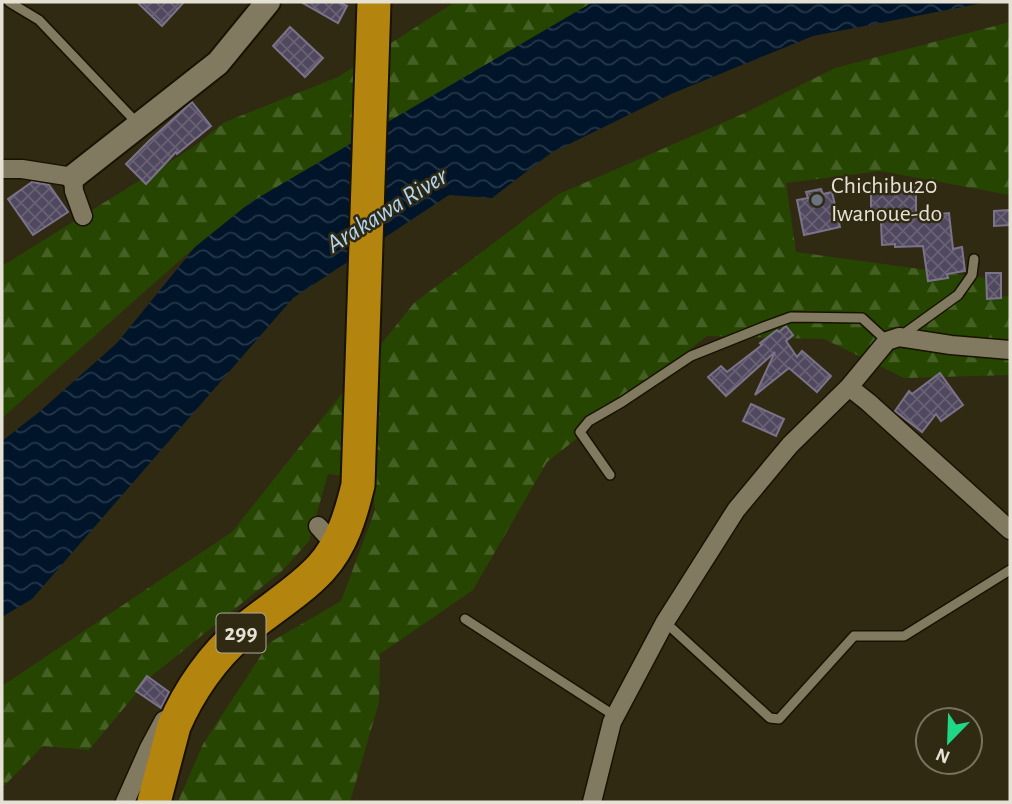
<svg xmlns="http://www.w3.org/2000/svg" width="1012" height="804" viewBox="0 0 1012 804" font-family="'Alegreya Sans',sans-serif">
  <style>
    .forest { fill: url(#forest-firs) }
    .water { fill: url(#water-waves) }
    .building { fill: url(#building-cross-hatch); stroke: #7c738b; stroke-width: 2 }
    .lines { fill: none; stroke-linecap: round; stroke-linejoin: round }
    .lane-casing { stroke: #181200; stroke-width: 12 }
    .street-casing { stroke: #181200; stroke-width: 21 }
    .secondary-casing { stroke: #181200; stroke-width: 28 }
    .highway-casing { stroke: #181200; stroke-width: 37 }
    .lane { stroke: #817a61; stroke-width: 9 }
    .street { stroke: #817a61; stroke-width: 18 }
    .secondary { stroke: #817a61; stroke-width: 24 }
    .highway { stroke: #b4850e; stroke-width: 33 }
    .worship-dot { fill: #6b7280; stroke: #302a13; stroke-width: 2.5 }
    .labels { text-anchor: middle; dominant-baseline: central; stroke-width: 5; stroke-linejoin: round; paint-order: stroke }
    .shield { fill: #302a13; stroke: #afaa9a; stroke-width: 2 }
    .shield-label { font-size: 23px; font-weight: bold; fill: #e5e1d4 }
    .poi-label { font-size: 24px; fill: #e5e1d4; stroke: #302a13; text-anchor: start }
    .water-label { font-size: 26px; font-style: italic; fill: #aed5f8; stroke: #302a13 }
  </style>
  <defs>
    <pattern id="forest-firs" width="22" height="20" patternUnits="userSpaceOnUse" patternTransform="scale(1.75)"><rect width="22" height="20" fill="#264500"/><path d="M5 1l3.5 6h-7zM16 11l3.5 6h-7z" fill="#456024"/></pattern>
    <pattern id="water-waves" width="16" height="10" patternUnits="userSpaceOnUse" patternTransform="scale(1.75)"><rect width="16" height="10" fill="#00152a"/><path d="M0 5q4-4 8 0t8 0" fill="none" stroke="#253748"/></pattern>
    <pattern id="building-cross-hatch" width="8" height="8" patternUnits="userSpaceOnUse" patternTransform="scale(1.75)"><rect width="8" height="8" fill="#50485e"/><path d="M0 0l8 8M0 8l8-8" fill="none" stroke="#696274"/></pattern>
  </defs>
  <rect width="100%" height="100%" fill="#302a13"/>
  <!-- forest -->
  <path class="forest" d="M 455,2 L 593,2 L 251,202 L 195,247 L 2,418 L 2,266 L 192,148 L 225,122 L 338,77 Z
    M 1010,22 L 1010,195 L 880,171 L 786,183 L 796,252 L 985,278 L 988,297 L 1010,296 L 1010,375 L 904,378 L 824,339 L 707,336 L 547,462 L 473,590 L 380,654 L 379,702 L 350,802 L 178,802 L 203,744 L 269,643 L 341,601 L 375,510 L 372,479 L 328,474 L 309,541 L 283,570 L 149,678 L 89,750 L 43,746 L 2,788 L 2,686 L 232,532 L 414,303 L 559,194 L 745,113 L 835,68 Z"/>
  <!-- water -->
  <path class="water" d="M 593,2 L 988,2 L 813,36 L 671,94 L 551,153 L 492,198 L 449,195 L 293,298 L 32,599 L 2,617 L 2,441 L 38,413 L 117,343 L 195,247 L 251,202 Z"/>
  <!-- building -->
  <path class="building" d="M 137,2 L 184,2 L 162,26 Z
    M 301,2 L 339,2 L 347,6 L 338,23 Z
    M 290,27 L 323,58 L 305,77 L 273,46 Z
    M 192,102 L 211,126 L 177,154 L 176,152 L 146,184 L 126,164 L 150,140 Z
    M 32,182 L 49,185 L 68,212 L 33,235 L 8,199 Z
    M 871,186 L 916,187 L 916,216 L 949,213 L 953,249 L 962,247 L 965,271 L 947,274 L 948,278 L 928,281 L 923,246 L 895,247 L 895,244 L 882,245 L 881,222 L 879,222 L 879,218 L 871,218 Z
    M 821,189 L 823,194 L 832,192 L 840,227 L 804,235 L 797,200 L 808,198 L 806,192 Z
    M 1010,210 L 1010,225 L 994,226 L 994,211 Z
    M 986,273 L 1001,273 L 1001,298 L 987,299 Z
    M 786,326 L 793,335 L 786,341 L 797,357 L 802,351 L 831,376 L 817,392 L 789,368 L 755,395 L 775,352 L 726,396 L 708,377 L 721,366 L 727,372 L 762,345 L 760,343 L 777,330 L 779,332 Z
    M 940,373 L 963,405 L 941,421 L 936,414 L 922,432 L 895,411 L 909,391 L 912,394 Z
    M 751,404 L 784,419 L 776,436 L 743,421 Z
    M 147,676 L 169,692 L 161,708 L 136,691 Z"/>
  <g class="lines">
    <defs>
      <path id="lane" d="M 9,2 L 39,20 L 137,123
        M 901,336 L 958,295 L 972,275 L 974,259
        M 610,475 L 580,432 L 589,421 L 622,402 L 691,356 L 761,328 L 791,317 L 862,318 L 887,341
        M 465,619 L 615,716
        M 665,622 L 770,718 L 779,719 L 854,636 L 904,636 L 1010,570"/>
      <path id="street" d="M 2,169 L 22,169 L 73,177 L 74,191 L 83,216
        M 849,387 L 868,402 L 1010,530
        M 318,526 L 336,546
        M 125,802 L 149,748 L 164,720
        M 592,802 L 612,722 L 665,622 L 736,510 L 790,445 L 849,387 L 887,341 L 899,337 L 951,345 L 1010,350"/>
      <path id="secondary" d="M 73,177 L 218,63 L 268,2"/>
      <path id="highway" d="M 154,802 L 174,726 C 189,691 213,656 242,632 C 268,610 299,592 321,568 C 342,545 351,514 358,485 L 374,2"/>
    </defs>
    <!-- lane casing -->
    <use href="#lane" class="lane-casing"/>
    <!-- street casing -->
    <use href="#street" class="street-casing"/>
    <!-- secondary casing -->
    <use href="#secondary" class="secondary-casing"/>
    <!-- highway casing -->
    <use href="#highway" class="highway-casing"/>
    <!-- lane -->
    <use href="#lane" class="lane"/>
    <!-- street -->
    <use href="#street" class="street"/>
    <!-- secondary -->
    <use href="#secondary" class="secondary"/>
    <!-- highway -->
    <use href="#highway" class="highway"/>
  </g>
  <!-- markers -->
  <circle class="worship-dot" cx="817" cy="200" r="7"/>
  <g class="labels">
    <!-- shield labels -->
    <rect class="shield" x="216.5" y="613.5" width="49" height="39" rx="5"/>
    <g class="shield-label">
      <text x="241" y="633">299</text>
    </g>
    <!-- poi labels -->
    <g class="poi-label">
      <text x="831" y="186">Chichibu20<tspan x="831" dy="28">Iwanoue-do</tspan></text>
    </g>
    <!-- water labels -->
    <g class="water-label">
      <text transform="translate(387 210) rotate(-32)">Arakawa River</text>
    </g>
  </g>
  <!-- border -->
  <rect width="1012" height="804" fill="none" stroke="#e5e1d4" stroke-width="7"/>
  <!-- north arrow -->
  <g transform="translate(949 741) rotate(203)"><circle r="33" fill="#302a13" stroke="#787360" stroke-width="2"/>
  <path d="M0-5L12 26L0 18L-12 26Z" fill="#1ed888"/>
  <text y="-10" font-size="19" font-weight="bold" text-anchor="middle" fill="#e5e1d4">N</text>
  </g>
</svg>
